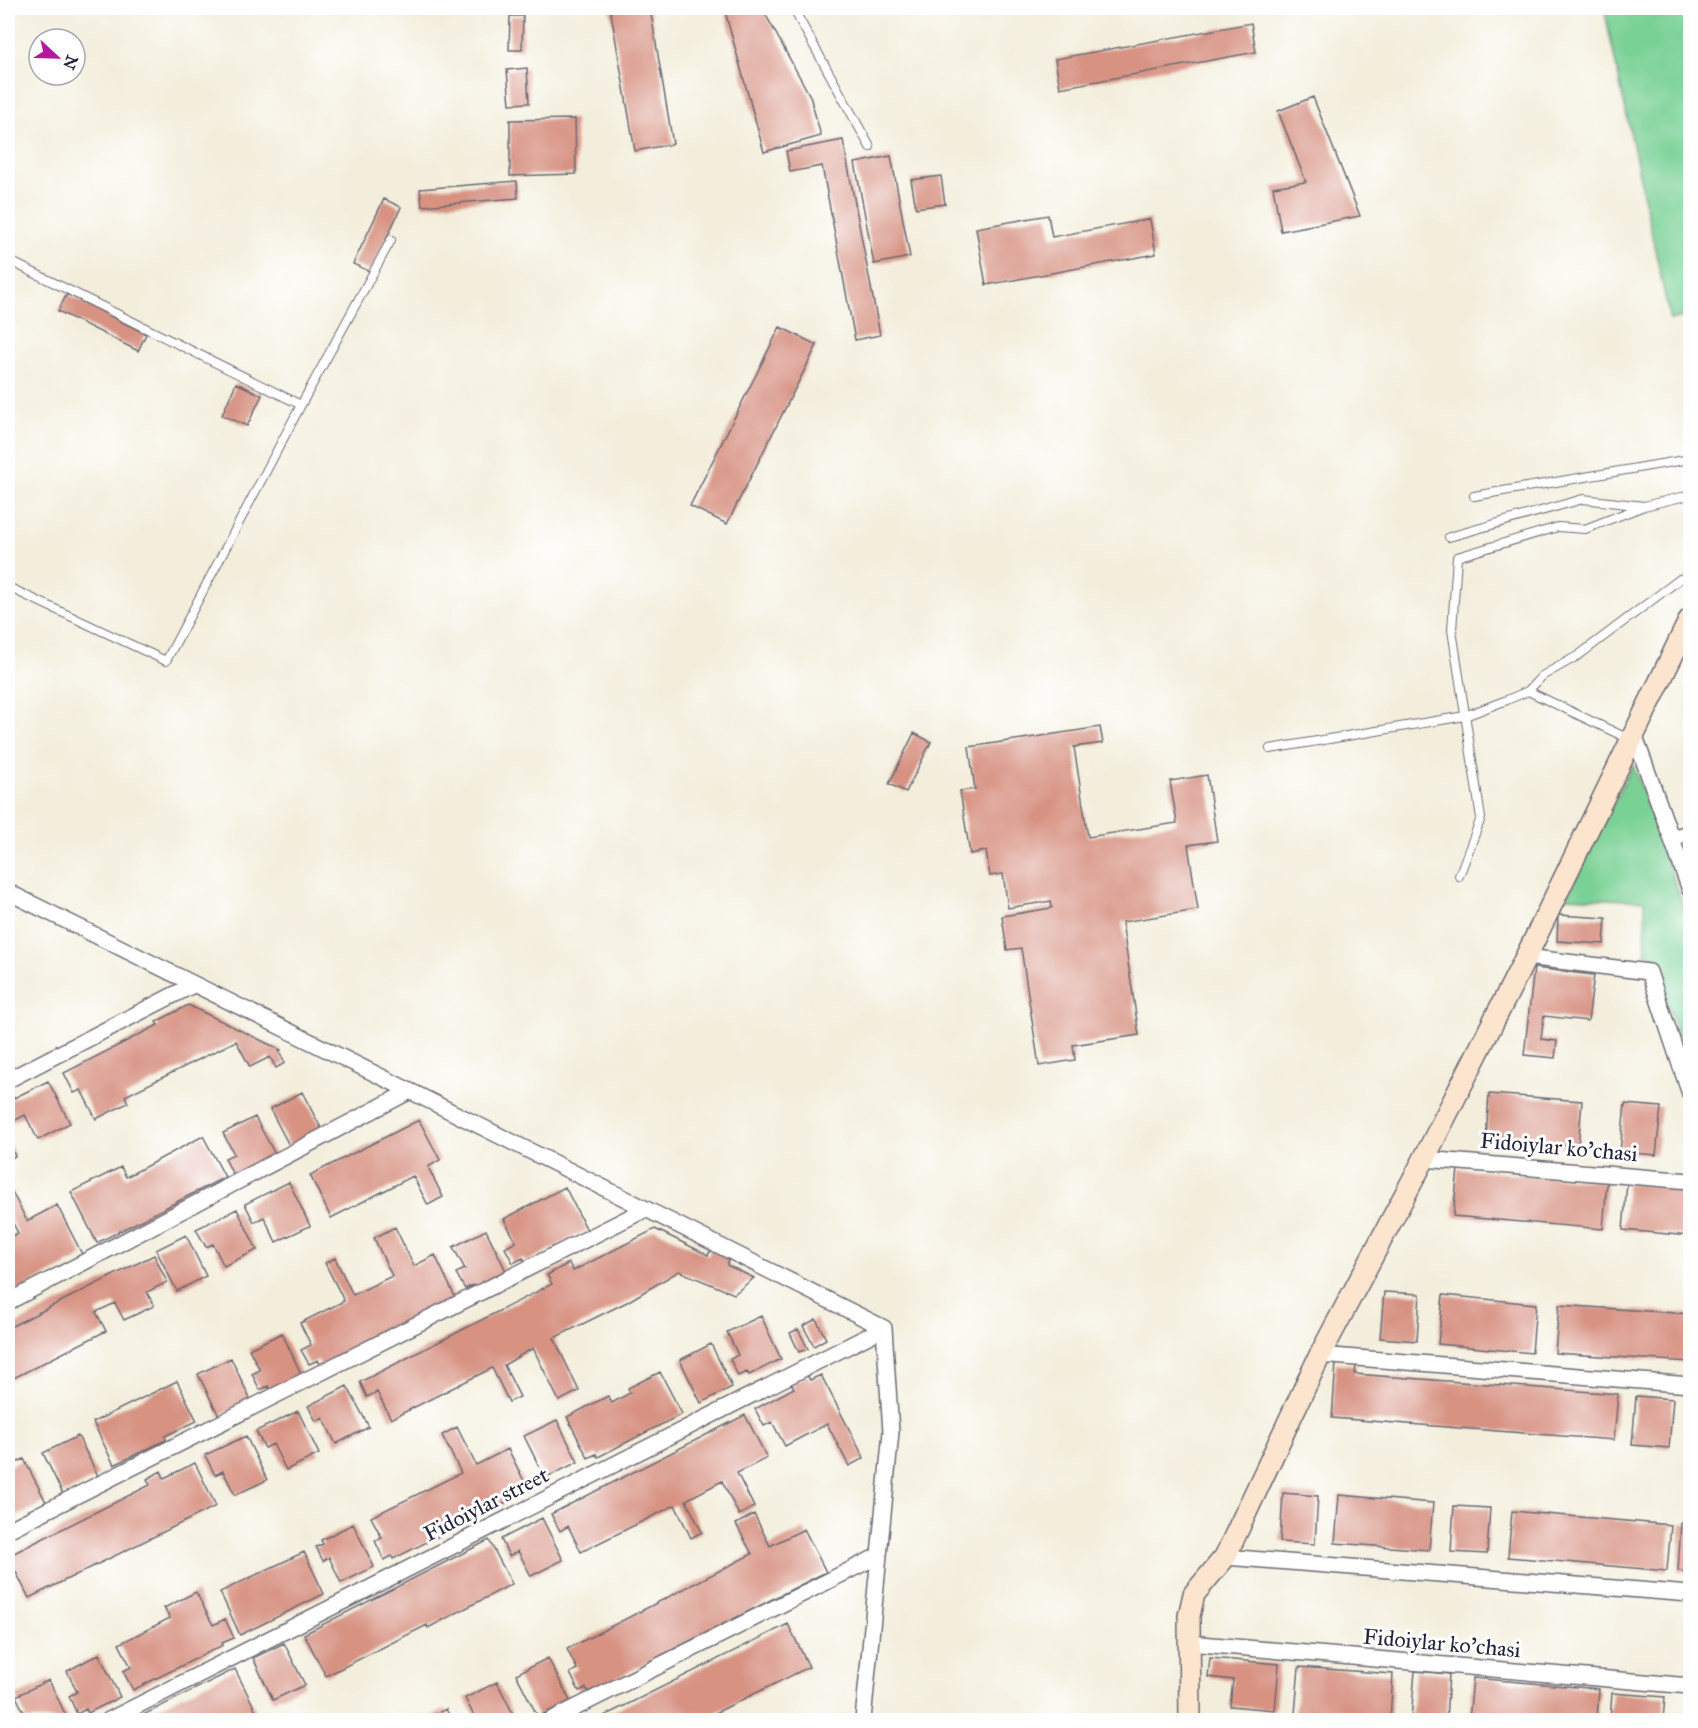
<svg xmlns="http://www.w3.org/2000/svg" width="1698" height="1728" viewBox="0 0 1698 1728" font-family="'IM FELL Great Primer',serif">
  <style>
    .green { fill: #7ad195; stroke: #4e7a68; stroke-width: 1.5 }
    .building { fill: #d79282 }
    .lines { fill: none; stroke-linecap: round; stroke-linejoin: round }
    .lane-casing { stroke: #6b6973; stroke-width: 10 }
    .street-casing { stroke: #6b6973; stroke-width: 18 }
    .secondary-casing { stroke: #6b6973; stroke-width: 24 }
    .lane { stroke: #fff; stroke-width: 8 }
    .street { stroke: #fff; stroke-width: 15 }
    .secondary { stroke: #fbe5cf; stroke-width: 21 }
    .labels { text-anchor: middle; dominant-baseline: central; stroke-width: 6; stroke-linejoin: round; paint-order: stroke }
    .street-label { font-size: 22px; fill: #22223b; stroke: #fff }
  </style>
  <rect width="100%" height="100%" fill="#fff"/>
  <filter id="ink" filterUnits="userSpaceOnUse"><feTurbulence type="fractalNoise" baseFrequency=".0167" numOctaves="2"/><feDisplacementMap in="SourceGraphic" scale="12" xChannelSelector="R" yChannelSelector="G"/><feConvolveMatrix kernelMatrix="1 2 1 2 8 2 1 2 1" color-interpolation-filters="sRGB"/></filter>
  <filter id="wash" filterUnits="userSpaceOnUse"><feTurbulence type="fractalNoise" baseFrequency=".008" numOctaves="4" result="noise"/><feDisplacementMap in="SourceGraphic" scale="24" xChannelSelector="R" yChannelSelector="G"/><feGaussianBlur stdDeviation="1.35" result="paint"/><feColorMatrix in="noise" values="0 0 0 0 0 0 0 0 0 0 0 0 0 0 0 0 0 1.4 0 .05"/><feComposite in="paint" operator="in"/></filter>
  <g filter="url(#wash)">
    <rect width="100%" height="100%" fill="#f3eedc"/>
    <!-- green -->
    <path class="green" d="M 1604,8 L 1690,8 L 1690,315 L 1670,320 Z
      M 1633,764 L 1690,925 L 1690,1071 L 1654,965 L 1646,965 L 1645,901 L 1567,897 Z"/>
    <g id="blocks">
      <!-- building -->
      <path class="building" d="M 610,8 L 650,8 L 673,144 L 635,151 Z
        M 724,8 L 762,8 L 810,96 L 821,136 L 764,152 Z
        M 510,16 L 523,16 L 522,50 L 509,50 Z
        M 1251,23 L 1256,52 L 1060,88 L 1055,59 Z
        M 527,68 L 529,103 L 510,104 L 507,70 Z
        M 1313,97 L 1360,216 L 1281,231 L 1273,187 L 1306,182 L 1278,111 Z
        M 575,119 L 576,174 L 510,176 L 510,120 Z
        M 843,140 L 880,335 L 855,340 L 822,166 L 790,172 L 786,151 Z
        M 891,156 L 910,257 L 874,264 L 855,163 Z
        M 941,176 L 945,204 L 916,208 L 911,180 Z
        M 517,181 L 518,198 L 422,206 L 420,189 Z
        M 384,199 L 401,207 L 371,272 L 353,264 Z
        M 1048,215 L 1052,237 L 1150,219 L 1156,254 L 986,285 L 976,228 Z
        M 67,294 L 146,334 L 138,351 L 58,311 Z
        M 780,327 L 817,345 L 727,524 L 690,506 Z
        M 236,383 L 262,395 L 247,426 L 222,415 Z
        M 1100,727 L 1103,743 L 1074,747 L 1088,837 L 1177,823 L 1170,781 L 1207,775 L 1217,841 L 1188,845 L 1198,910 L 1122,922 L 1139,1035 L 1073,1045 L 1075,1060 L 1039,1066 L 1021,948 L 1007,950 L 1002,916 L 1052,908 L 1051,901 L 1008,908 L 1003,874 L 990,876 L 986,851 L 970,854 L 960,791 L 975,789 L 969,747 Z
        M 914,733 L 931,742 L 906,792 L 889,784 Z
        M 1558,915 L 1606,918 L 1604,944 L 1557,941 Z
        M 1534,968 L 1594,975 L 1588,1021 L 1544,1016 L 1541,1039 L 1557,1041 L 1555,1058 L 1524,1055 Z
        M 188,1005 L 281,1050 L 279,1051 L 285,1063 L 276,1068 L 270,1057 L 250,1067 L 236,1041 L 125,1096 L 128,1103 L 96,1119 L 81,1090 L 74,1093 L 64,1073 L 158,1025 L 156,1022 Z
        M 48,1081 L 70,1123 L 38,1140 L 25,1115 L 8,1124 L 8,1101 Z
        M 302,1092 L 323,1132 L 291,1149 L 270,1109 Z
        M 1489,1094 L 1582,1101 L 1578,1147 L 1486,1139 Z
        M 1625,1104 L 1661,1107 L 1656,1155 L 1620,1152 Z
        M 255,1117 L 277,1158 L 233,1175 L 225,1158 L 234,1154 L 223,1133 Z
        M 419,1120 L 440,1160 L 428,1167 L 443,1197 L 428,1205 L 413,1176 L 331,1218 L 310,1175 Z
        M 203,1136 L 225,1177 L 97,1243 L 71,1192 L 121,1167 L 126,1177 Z
        M 8,1141 L 15,1156 L 8,1160 Z
        M 1458,1169 L 1607,1182 L 1603,1229 L 1453,1216 Z
        M 289,1182 L 310,1226 L 276,1242 L 264,1217 L 254,1222 L 245,1204 Z
        M 1627,1183 L 1690,1189 L 1690,1236 L 1623,1230 Z
        M 565,1187 L 587,1230 L 526,1262 L 523,1258 L 513,1263 L 505,1248 L 516,1242 L 504,1219 Z
        M 10,1188 L 27,1221 L 57,1205 L 83,1256 L 8,1296 L 8,1238 L 18,1233 L 8,1214 L 8,1190 Z
        M 237,1209 L 257,1250 L 224,1266 L 213,1244 L 206,1247 L 196,1229 Z
        M 395,1227 L 414,1266 L 435,1255 L 456,1299 L 321,1366 L 318,1360 L 309,1364 L 301,1350 L 311,1345 L 300,1323 L 344,1301 L 325,1263 L 335,1258 L 353,1295 L 392,1276 L 374,1238 Z
        M 655,1229 L 708,1255 L 711,1250 L 729,1258 L 727,1265 L 754,1278 L 734,1294 L 679,1271 L 627,1302 L 554,1338 L 579,1391 L 559,1401 L 533,1348 L 504,1365 L 520,1397 L 509,1402 L 492,1368 L 391,1419 L 377,1392 L 367,1397 L 360,1382 L 552,1284 L 547,1275 L 569,1263 L 573,1271 Z
        M 486,1230 L 507,1273 L 475,1289 L 473,1285 L 465,1289 L 456,1273 L 465,1269 L 453,1247 Z
        M 186,1235 L 206,1276 L 177,1291 L 156,1250 Z
        M 154,1255 L 167,1282 L 147,1292 L 154,1306 L 124,1320 L 115,1303 L 96,1312 L 106,1331 L 8,1381 L 8,1328 Z
        M 1384,1292 L 1420,1294 L 1417,1341 L 1380,1338 Z
        M 1443,1295 L 1536,1304 L 1532,1353 L 1438,1344 Z
        M 1559,1305 L 1690,1314 L 1690,1362 L 1555,1353 Z
        M 761,1316 L 781,1359 L 749,1375 L 747,1372 L 738,1376 L 730,1359 L 738,1355 L 727,1332 Z
        M 816,1319 L 826,1339 L 814,1346 L 803,1326 Z
        M 798,1329 L 808,1349 L 799,1352 L 790,1333 Z
        M 282,1333 L 302,1376 L 271,1391 L 268,1386 L 260,1390 L 252,1374 L 260,1370 L 249,1349 Z
        M 711,1344 L 732,1387 L 701,1403 L 680,1360 Z
        M 231,1358 L 251,1401 L 219,1416 L 198,1374 Z
        M 1336,1363 L 1356,1365 L 1355,1374 L 1618,1394 L 1614,1440 L 1332,1418 Z
        M 660,1372 L 682,1414 L 598,1457 L 596,1454 L 588,1458 L 567,1417 L 608,1396 L 612,1403 L 630,1393 L 628,1388 Z
        M 807,1375 L 810,1380 L 821,1375 L 864,1458 L 849,1466 L 827,1424 L 785,1446 L 772,1422 L 764,1426 L 755,1409 L 794,1388 L 791,1383 Z
        M 177,1381 L 197,1421 L 165,1436 L 166,1440 L 114,1465 L 93,1422 Z
        M 347,1386 L 369,1427 L 336,1444 L 323,1418 L 316,1421 L 308,1406 Z
        M 1636,1396 L 1673,1399 L 1669,1448 L 1632,1445 Z
        M 298,1411 L 319,1454 L 286,1470 L 273,1444 L 265,1448 L 256,1431 Z
        M 745,1415 L 767,1458 L 737,1473 L 754,1507 L 739,1515 L 722,1481 L 686,1500 L 702,1532 L 691,1538 L 675,1505 L 581,1552 L 568,1526 L 560,1531 L 551,1514 Z
        M 557,1420 L 578,1462 L 545,1478 L 524,1436 Z
        M 457,1427 L 476,1465 L 508,1449 L 529,1491 L 393,1559 L 392,1556 L 384,1560 L 375,1541 L 382,1538 L 371,1517 L 461,1473 L 442,1435 Z
        M 78,1436 L 98,1476 L 63,1494 L 43,1453 Z
        M 246,1436 L 267,1480 L 235,1495 L 223,1471 L 215,1475 L 205,1455 Z
        M 24,1459 L 46,1502 L 8,1521 L 8,1467 Z
        M 195,1463 L 216,1506 L 29,1598 L 16,1572 L 10,1575 L 8,1571 L 8,1556 L 150,1485 L 147,1479 L 161,1471 L 164,1478 Z
        M 1283,1493 L 1318,1496 L 1315,1544 L 1280,1542 Z
        M 1339,1495 L 1433,1503 L 1429,1550 L 1335,1543 Z
        M 1454,1506 L 1490,1508 L 1487,1554 L 1451,1552 Z
        M 1512,1511 L 1671,1525 L 1667,1571 L 1508,1557 Z
        M 754,1514 L 770,1546 L 804,1529 L 826,1572 L 589,1692 L 586,1688 L 579,1691 L 570,1673 L 577,1669 L 567,1649 L 752,1554 L 736,1524 Z
        M 542,1518 L 563,1560 L 531,1576 L 518,1551 L 509,1556 L 501,1539 Z
        M 1681,1523 L 1690,1524 L 1690,1572 L 1678,1571 Z
        M 353,1524 L 374,1567 L 341,1583 L 329,1557 L 323,1561 L 316,1547 L 323,1544 L 321,1540 Z
        M 489,1540 L 512,1584 L 428,1628 L 427,1625 L 326,1676 L 304,1634 Z
        M 304,1552 L 324,1594 L 240,1635 L 220,1592 Z
        M 196,1592 L 213,1625 L 225,1619 L 234,1638 L 222,1643 L 223,1645 L 133,1690 L 123,1671 L 131,1667 L 119,1644 L 170,1618 L 164,1608 Z
        M 788,1624 L 809,1667 L 701,1720 L 596,1720 Z
        M 284,1643 L 305,1685 L 273,1700 L 253,1658 Z
        M 99,1654 L 120,1697 L 88,1713 L 86,1709 L 77,1714 L 69,1696 L 77,1692 L 67,1671 Z
        M 548,1658 L 570,1701 L 538,1717 L 516,1674 Z
        M 1210,1658 L 1279,1664 L 1275,1710 L 1230,1706 L 1233,1680 L 1208,1677 Z
        M 1299,1667 L 1393,1674 L 1390,1720 L 1295,1714 Z
        M 235,1669 L 257,1713 L 241,1720 L 145,1720 L 143,1715 Z
        M 1415,1671 L 1449,1674 L 1446,1720 L 1411,1719 Z
        M 1473,1678 L 1599,1689 L 1597,1720 L 1469,1720 Z
        M 49,1680 L 68,1720 L 19,1720 L 26,1717 L 16,1696 Z
        M 497,1682 L 516,1720 L 476,1720 L 465,1698 Z
        M 1612,1693 L 1665,1697 L 1663,1720 L 1610,1720 Z
        M 446,1709 L 452,1720 L 423,1720 Z"/>
    </g>
  </g>
  <g filter="url(#ink)">
    <use href="#blocks" fill-opacity="0" stroke="#6b6973" stroke-width="1.5"/>
    <g class="lines">
      <defs>
        <path id="lane" d="M 793,8 L 870,147
          M 8,260 L 301,405
          M 1474,496 L 1690,459
          M 1449,537 L 1583,499 L 1644,506 L 1690,495
          M 8,587 L 166,661 L 301,405 L 391,240
          M 1528,691 L 1629,739
          M 1270,749 L 1465,716 L 1507,700 L 1528,691 L 1542,676 L 1579,655 L 1680,579 L 1690,577
          M 1459,876 L 1481,818 L 1452,630 L 1457,557 L 1558,527 L 1585,529 L 1644,506"/>
        <path id="street" d="M 1634,734 L 1690,890
          M 1673,838 L 1690,832
          M 8,892 L 410,1091 L 884,1328
          M 1526,957 L 1649,972 L 1690,1094
          M 8,1080 L 193,985
          M 1424,1159 L 1690,1181
          M 8,1302 L 410,1091
          M 1320,1355 L 1690,1385
          M 8,1530 L 646,1209
          M 1225,1557 L 1690,1594
          M 1189,1643 L 1690,1686
          M 109,1720 L 884,1328
          M 551,1720 L 878,1556
          M 863,1720 L 891,1432 L 884,1328"/>
        <path id="secondary" d="M 1190,1720 L 1189,1616 L 1194,1594 L 1225,1557 L 1320,1355 L 1424,1159 L 1526,957 L 1690,619"/>
      </defs>
      <!-- lane casing -->
      <use href="#lane" class="lane-casing"/>
      <!-- street casing -->
      <use href="#street" class="street-casing"/>
      <!-- secondary casing -->
      <use href="#secondary" class="secondary-casing"/>
      <!-- lane -->
      <use href="#lane" class="lane"/>
      <!-- street -->
      <use href="#street" class="street"/>
      <!-- secondary -->
      <use href="#secondary" class="secondary"/>
    </g>
  </g>
  <g class="labels">
    <!-- street labels -->
    <g class="street-label">
      <text transform="translate(1559 1147) rotate(5)">Fidoiylar ko'chasi</text>
      <text transform="translate(486 1504) rotate(-27)">Fidoiylar street</text>
      <text transform="translate(1442 1643) rotate(5)">Fidoiylar ko'chasi</text>
    </g>
  </g>
  <!-- margin -->
  <rect width="1698" height="1728" fill="none" stroke="#fff" stroke-width="30"/>
  <!-- north arrow -->
  <g transform="translate(57 57) rotate(112)"><circle r="28" fill="#ffffff" stroke="#a7a7b1" stroke-width="1.5"/>
  <path d="M0-4.5L10 22L0 15L-10 22Z" fill="#b5179e"/>
  <text y="-9" font-size="16" font-weight="bold" text-anchor="middle" fill="#22223b">N</text>
  </g>
</svg>
